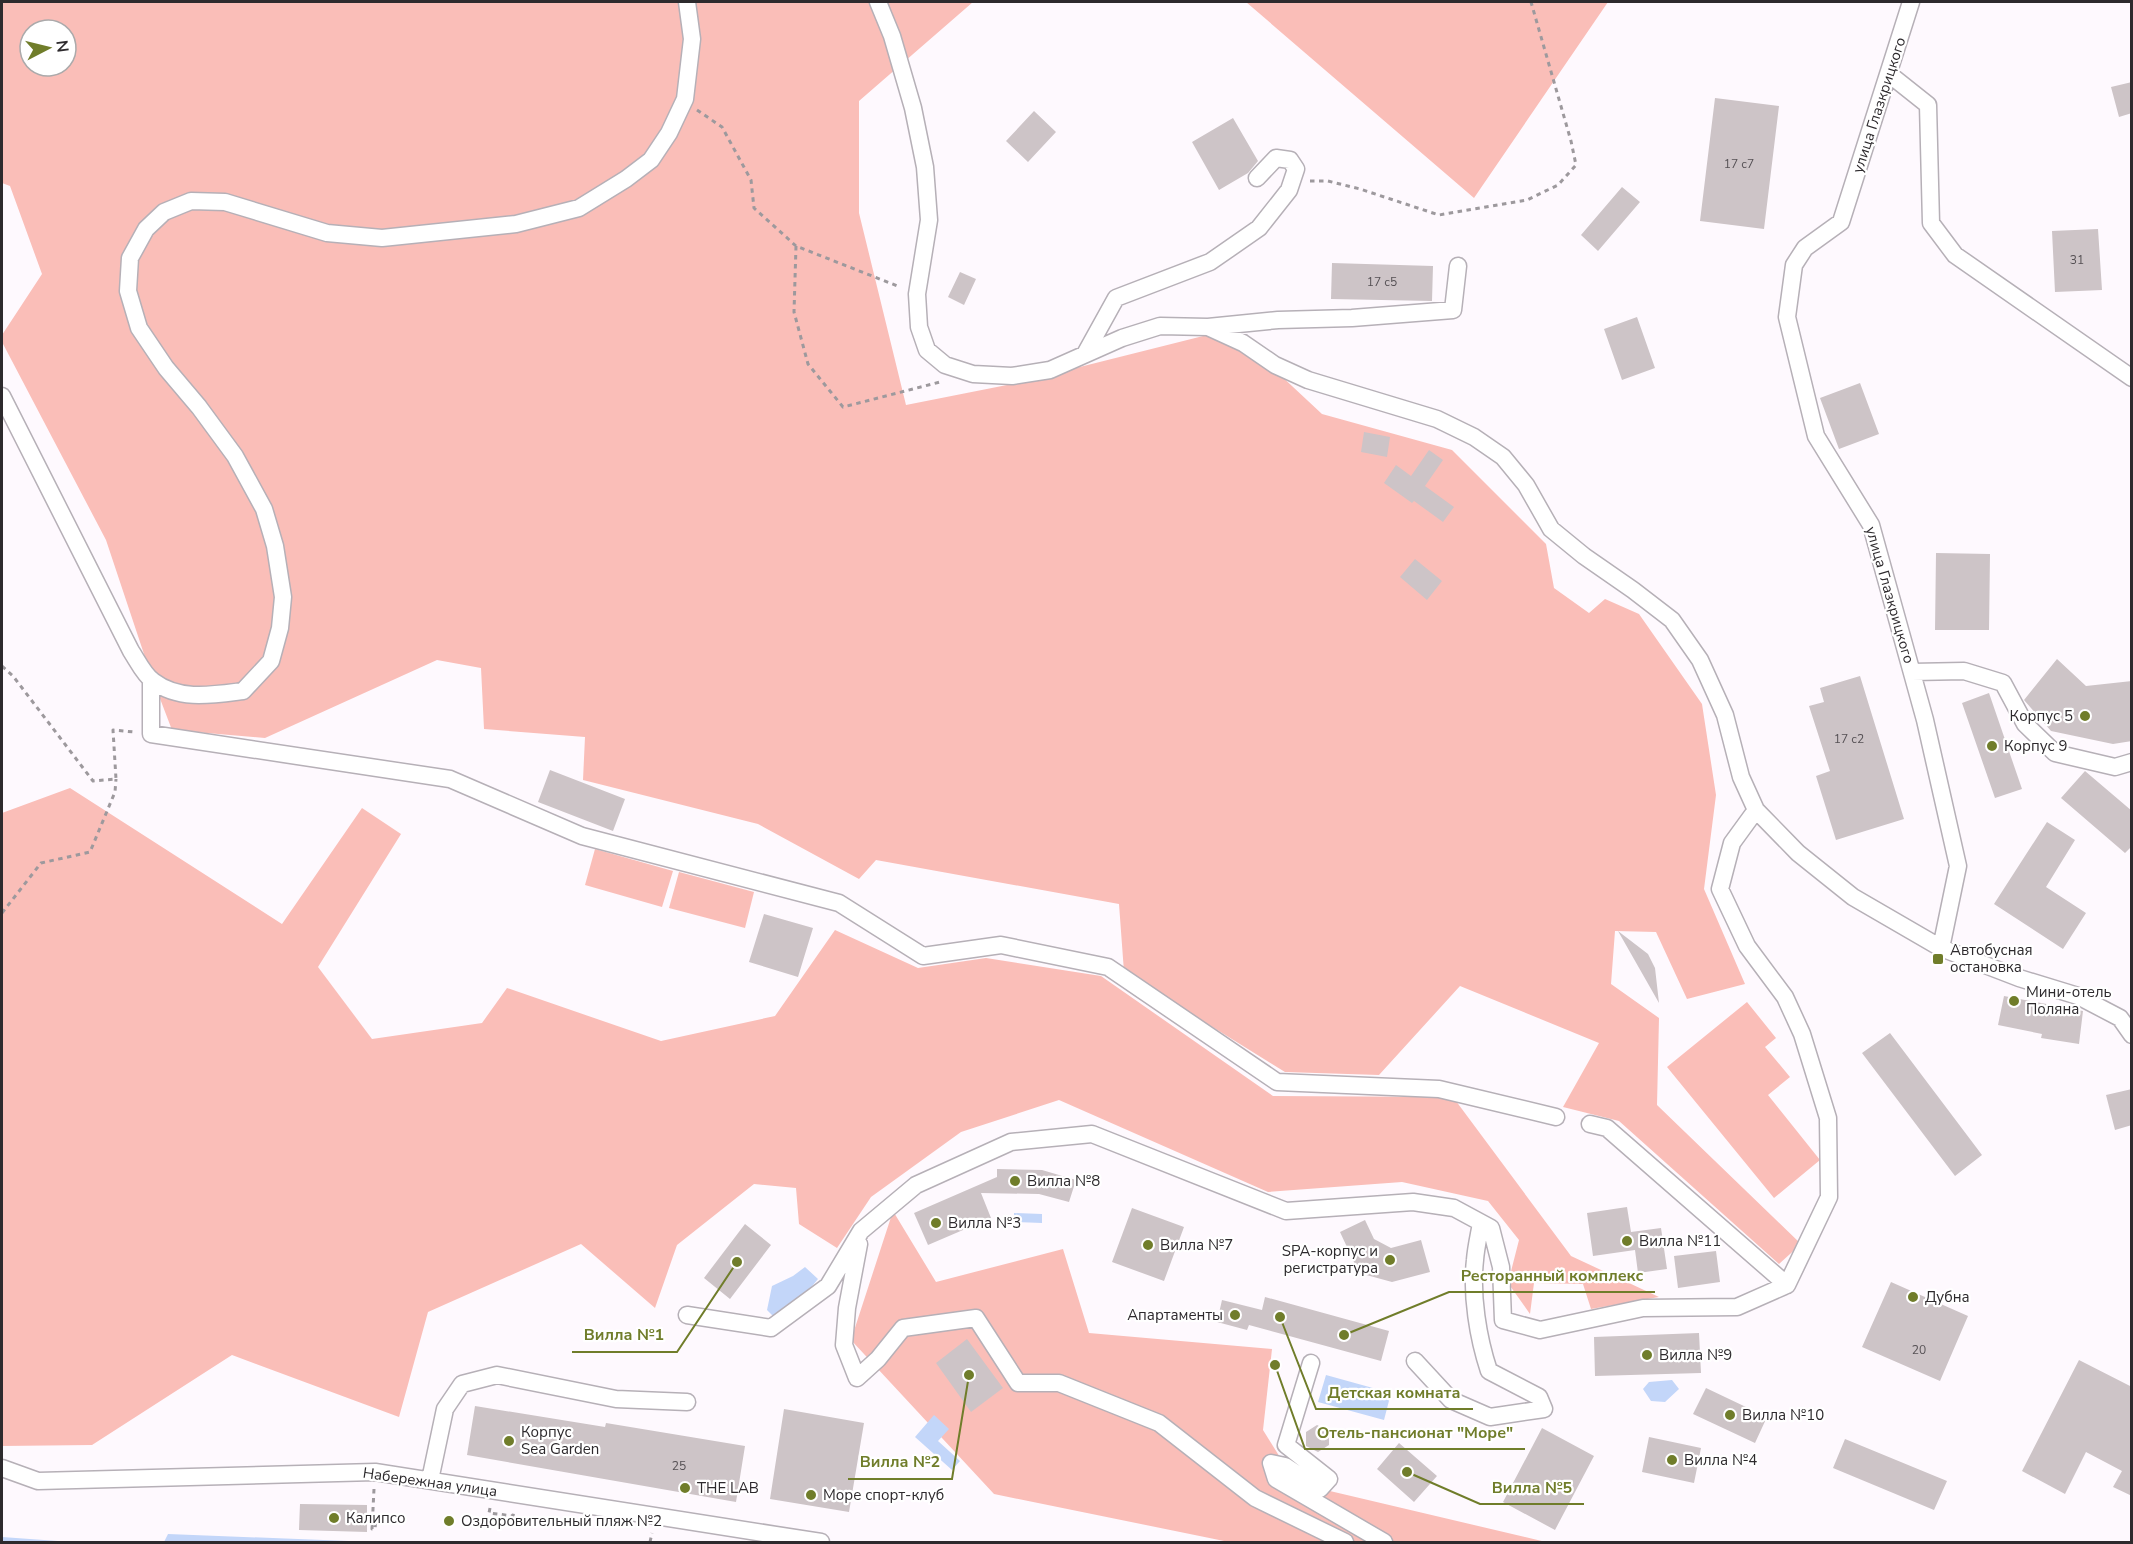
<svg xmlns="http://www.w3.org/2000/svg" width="2133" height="1544" viewBox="0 0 2133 1544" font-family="'Nunito Sans',sans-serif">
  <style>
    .green { fill: #fabeb8; fill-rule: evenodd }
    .water { fill: #c3d6f9 }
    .building { fill: #cdc4c7 }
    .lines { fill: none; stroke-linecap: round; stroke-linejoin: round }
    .minor-casing { stroke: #b6b0b7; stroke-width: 19 }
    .path { stroke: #9d999d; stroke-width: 3; stroke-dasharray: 4.5 4.5; stroke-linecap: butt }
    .minor { stroke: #fff; stroke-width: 16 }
    .poi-dot { fill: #707d2a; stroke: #fff; stroke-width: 2 }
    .labels { text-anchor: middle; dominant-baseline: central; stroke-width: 4.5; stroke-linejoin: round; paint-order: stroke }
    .number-label { font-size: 12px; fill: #555054 }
    .street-label { font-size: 15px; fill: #2d2a2d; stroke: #fff }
    .poi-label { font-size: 15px; fill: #2d2a2d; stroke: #fff; text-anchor: start }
    .leader { fill: none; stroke: #707d2a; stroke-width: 2 }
    .callout-dot { fill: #707d2a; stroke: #fff; stroke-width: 2 }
    .callout-label { font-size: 16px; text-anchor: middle; font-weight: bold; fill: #707d2a; stroke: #fff; stroke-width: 4.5; stroke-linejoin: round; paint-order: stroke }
  </style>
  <rect width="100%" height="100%" fill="#fef9fe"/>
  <!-- green -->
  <path class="green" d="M 2,2 L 973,2 L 859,101 L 859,213 L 906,405 L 1012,384 L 1231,329 L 1322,414 L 1452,450 L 1546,544 L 1554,588 L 1589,613 L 1605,599 L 1639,614 L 1702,704 L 1716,795 L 1704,889 L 1745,984 L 1687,999 L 1656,932 L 1615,931 L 1611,984 L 1659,1018 L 1657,1105 L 1801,1244 L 1779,1264 L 1619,1121 L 1563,1107 L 1599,1043 L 1460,986 L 1379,1075 L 1285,1072 L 1124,972 L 1119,904 L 876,860 L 859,879 L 758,824 L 583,780 L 585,737 L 484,729 L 481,668 L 437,660 L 265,738 L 172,730 L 151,675 L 106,540 L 2,342 L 2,335 L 42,274 L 10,186 L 2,183 ZM 30,30 L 66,30 L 66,66 L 30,66 Z
    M 1246,2 L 1608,2 L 1474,198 Z
    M 70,788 L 282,924 L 362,808 L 401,834 L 318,967 L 372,1039 L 482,1023 L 507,988 L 661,1041 L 775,1016 L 835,930 L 918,968 L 986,958 L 1101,976 L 1273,1096 L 1453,1097 L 1571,1256 L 1659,1297 L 1591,1309 L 1583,1284 L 1534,1283 L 1530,1314 L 1508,1283 L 1519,1240 L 1488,1201 L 1402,1182 L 1268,1192 L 1059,1100 L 961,1132 L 871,1197 L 837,1248 L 799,1224 L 796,1188 L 754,1184 L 677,1245 L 655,1308 L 581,1244 L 428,1312 L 399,1417 L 232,1355 L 92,1445 L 2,1446 L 2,813 Z
    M 595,849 L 673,871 L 662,907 L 585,885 Z
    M 679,872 L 754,892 L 745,928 L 669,908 Z
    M 1747,1002 L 1776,1038 L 1765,1047 L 1790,1077 L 1768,1095 L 1820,1160 L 1774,1198 L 1667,1067 Z
    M 893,1211 L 936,1282 L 1063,1249 L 1089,1333 L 1272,1349 L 1263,1430 L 1296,1483 L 1546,1542 L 1229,1542 L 994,1494 L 851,1340 Z"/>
  <!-- water -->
  <path class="water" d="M 1014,1213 L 1042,1214 L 1042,1223 L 1014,1222 Z
    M 805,1267 L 818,1279 L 789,1314 L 774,1317 L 767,1310 L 772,1286 L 793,1276 Z
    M 1326,1375 L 1391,1393 L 1384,1420 L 1318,1402 Z
    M 1672,1380 L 1679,1389 L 1665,1402 L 1651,1401 L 1643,1389 L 1649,1382 Z
    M 934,1415 L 949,1429 L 938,1441 L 960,1461 L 952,1470 L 915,1437 Z
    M 168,1534 L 374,1542 L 164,1542 Z
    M 2,1537 L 58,1541 L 59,1542 L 2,1542 Z"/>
  <!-- building -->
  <path class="building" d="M 2132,82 L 2132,113 L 2119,117 L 2111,87 Z
    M 1715,98 L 1779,106 L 1764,229 L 1700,221 Z
    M 1034,111 L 1056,132 L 1028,162 L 1006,141 Z
    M 1233,118 L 1258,161 L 1248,173 L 1219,190 L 1192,142 Z
    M 1622,187 L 1640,202 L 1598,251 L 1581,235 Z
    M 2098,229 L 2102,290 L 2055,292 L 2052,231 Z
    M 1332,263 L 1433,266 L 1432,301 L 1331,299 Z
    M 960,272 L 976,279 L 964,305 L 948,297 Z
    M 1637,317 L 1655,368 L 1622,380 L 1604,329 Z
    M 1860,383 L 1879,434 L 1839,449 L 1820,398 Z
    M 1364,432 L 1390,437 L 1387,457 L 1361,452 Z
    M 1429,450 L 1443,460 L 1425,486 L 1454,507 L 1443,522 L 1414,501 L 1412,503 L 1384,483 L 1396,465 L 1411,476 Z
    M 1936,553 L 1990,554 L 1989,630 L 1935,630 Z
    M 1415,559 L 1442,581 L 1427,600 L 1400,577 Z
    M 2057,659 L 2086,686 L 2132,681 L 2132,741 L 2113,744 L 2051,731 L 2024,700 Z
    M 1860,676 L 1904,819 L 1836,840 L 1816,776 L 1830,771 L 1809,706 L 1824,702 L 1820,688 Z
    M 1989,693 L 2022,789 L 1995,798 L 1962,703 Z
    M 550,770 L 625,799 L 613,831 L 538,802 Z
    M 2085,771 L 2132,811 L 2132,846 L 2125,853 L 2061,798 Z
    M 2047,822 L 2075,840 L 2046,887 L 2086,913 L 2063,949 L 1994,904 Z
    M 764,914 L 813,928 L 798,977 L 749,962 Z
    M 1618,931 L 1648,954 L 1655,968 L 1659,1003 Z
    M 2004,996 L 2083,1011 L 2079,1044 L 2041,1038 L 2042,1034 L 1998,1025 Z
    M 1890,1033 L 1982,1155 L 1955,1176 L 1862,1053 Z
    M 2132,1089 L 2132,1125 L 2115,1130 L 2106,1095 Z
    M 997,1169 L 1042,1170 L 1076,1180 L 1069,1202 L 1039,1194 L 981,1193 L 991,1218 L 928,1245 L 914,1213 L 997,1177 Z
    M 1627,1207 L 1631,1232 L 1661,1228 L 1667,1269 L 1638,1273 L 1635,1250 L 1593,1256 L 1587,1213 Z
    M 1132,1208 L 1184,1227 L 1164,1281 L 1112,1262 Z
    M 1365,1220 L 1374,1239 L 1391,1248 L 1421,1240 L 1430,1272 L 1392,1282 L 1359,1273 L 1340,1232 Z
    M 745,1224 L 771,1245 L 730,1299 L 704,1278 Z
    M 1716,1251 L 1720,1282 L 1678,1288 L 1674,1256 Z
    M 1891,1282 L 1968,1316 L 1940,1381 L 1862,1347 Z
    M 1265,1297 L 1389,1331 L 1381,1361 L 1249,1325 L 1247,1330 L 1217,1322 L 1222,1300 L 1262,1310 Z
    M 1699,1333 L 1701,1373 L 1595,1376 L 1594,1337 Z
    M 967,1339 L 1003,1388 L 971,1412 L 936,1363 Z
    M 2079,1360 L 2132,1387 L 2132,1496 L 2113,1487 L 2122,1471 L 2086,1452 L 2065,1494 L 2022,1471 Z
    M 1706,1388 L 1767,1417 L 1755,1443 L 1693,1414 Z
    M 475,1406 L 605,1427 L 606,1423 L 745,1446 L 736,1502 L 467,1455 Z
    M 784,1409 L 864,1423 L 849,1512 L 770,1499 Z
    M 1317,1425 L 1329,1431 L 1329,1445 L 1318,1452 L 1306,1446 L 1306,1432 Z
    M 1542,1428 L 1594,1456 L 1555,1530 L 1503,1502 Z
    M 1649,1437 L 1701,1448 L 1694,1483 L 1642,1472 Z
    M 1845,1439 L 1947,1481 L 1934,1510 L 1833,1468 Z
    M 1399,1443 L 1437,1476 L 1414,1502 L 1377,1469 Z
    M 300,1504 L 367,1505 L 367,1532 L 299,1530 Z"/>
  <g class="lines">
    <defs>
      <path id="minor" d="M 878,2 L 892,36 L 913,108 L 925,167 L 929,220 L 917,294 L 919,327 L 927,350 L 945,365 L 973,374 L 1012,376 L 1050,370 L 1122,338 L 1160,326 L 1208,327 L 1243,343 L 1275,365 L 1308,380 L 1437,419 L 1474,437 L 1503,457 L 1526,485 L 1551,529 L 1584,556 L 1633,590 L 1672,620 L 1700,660 L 1725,715 L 1741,777 L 1756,810 L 1798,853 L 1853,897 L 1941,948 L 2019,978 L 2078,996 L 2120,1018 L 2132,1035
        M 1911,2 L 1841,222 L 1805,248 L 1794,265 L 1787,317 L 1816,436 L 1871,525 L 1925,720 L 1958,866 L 1941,948
        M 1889,74 L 1928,105 L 1931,223 L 1955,255 L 2132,378
        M 1208,327 L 1278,320 L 1352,318 L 1453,310 L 1458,266
        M 1085,354 L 1116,298 L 1210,262 L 1259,228 L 1289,190 L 1296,169 L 1290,160 L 1276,158 L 1257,178
        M 2,396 L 131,651 C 137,660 144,675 153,681 C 179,701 212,695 243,691 L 271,661 L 280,628 L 283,597 L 275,546 L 264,509 L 235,456 L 199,407 L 166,368 L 139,328 L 128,291 L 130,258 L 146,229 L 164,212 L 191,201 L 225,202 L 327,233 L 382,238 L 516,224 L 579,208 L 626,179 L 651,160 L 669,133 L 685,99 L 692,39 L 687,2
        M 1912,672 L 1964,671 L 2003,683 L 2025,724 L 2055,753 L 2115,767 L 2132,762
        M 151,681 L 151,734 L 450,779 L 582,836 L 839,903 L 923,956 L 1001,945 L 1108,967 L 1277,1082 L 1439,1089 L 1556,1117
        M 1590,1124 L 1607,1128 L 1787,1285
        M 859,1244 L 847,1308 L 844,1345 L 857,1378 L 878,1359 L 903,1328 L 976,1318 L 1018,1383 L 1059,1383 L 1159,1423 L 1255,1498 L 1345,1542
        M 687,1315 L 771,1328 L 828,1286 L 861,1231 L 916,1185 L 1011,1142 L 1092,1134 L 1286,1211 L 1413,1202 L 1454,1208 L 1491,1228 L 1501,1267 L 1503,1320 L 1540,1330 L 1643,1308 L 1737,1307 L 1787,1285 L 1829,1197 L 1828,1118 L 1802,1034 L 1785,997 L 1747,946 L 1720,889 L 1732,843 L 1756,810
        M 1415,1361 L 1451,1400 L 1490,1417 L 1544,1409 L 1539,1397 L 1489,1371 C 1478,1338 1471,1295 1475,1260 C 1476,1247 1479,1235 1481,1223
        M 1311,1363 L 1286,1445 L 1329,1479 L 1320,1489 L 1285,1466 L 1271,1463 L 1276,1479 L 1384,1542
        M 2,1468 L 38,1481 L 375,1472 L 821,1542
        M 430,1480 L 445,1409 L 462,1384 L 497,1375 L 616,1399 L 687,1402"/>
    </defs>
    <!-- minor casing -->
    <use href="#minor" class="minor-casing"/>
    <!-- path -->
    <path class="path" d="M 697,110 L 722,127 L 751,180 L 754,208 L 796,246 L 900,287
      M 1310,181 L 1328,181 L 1360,189 L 1439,215 L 1527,200 L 1558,185 L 1576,165 L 1571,141 L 1531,2
      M 796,246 L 794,312 L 808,364 L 843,407 L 940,382
      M 2,666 L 13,676 L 93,781 L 116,779 L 113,730 L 134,732
      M 2,913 L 41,863 L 90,852 L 115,792 L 116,779
      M 374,1489 L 372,1529 L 375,1529 L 376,1517
      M 490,1508 L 489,1513 L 513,1516 L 514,1511
      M 650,1542 L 652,1533"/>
    <!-- minor -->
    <use href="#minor" class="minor"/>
  </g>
  <!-- markers -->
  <g class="poi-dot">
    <circle cx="2085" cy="716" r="6"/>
    <circle cx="1992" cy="746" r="6"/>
    <rect x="1932" y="953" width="12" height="12" rx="3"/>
    <circle cx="2014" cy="1001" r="6"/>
    <circle cx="1015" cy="1181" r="6"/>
    <circle cx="936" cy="1223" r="6"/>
    <circle cx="1627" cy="1241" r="6"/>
    <circle cx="1148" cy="1245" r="6"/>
    <circle cx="1390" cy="1260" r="6"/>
    <circle cx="1913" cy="1297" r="6"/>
    <circle cx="1235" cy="1315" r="6"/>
    <circle cx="1647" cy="1355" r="6"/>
    <circle cx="1730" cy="1415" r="6"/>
    <circle cx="509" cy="1441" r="6"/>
    <circle cx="1672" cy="1460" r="6"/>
    <circle cx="685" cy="1488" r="6"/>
    <circle cx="811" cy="1495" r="6"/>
    <circle cx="334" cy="1518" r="6"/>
    <circle cx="449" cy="1521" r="6"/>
  </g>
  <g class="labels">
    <!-- number labels -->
    <g class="number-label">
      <text x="1739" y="164">17 с7</text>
      <text x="2077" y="260">31</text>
      <text x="1382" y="282">17 с5</text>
      <text x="1849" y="739">17 с2</text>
      <text x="1919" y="1350">20</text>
      <text x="679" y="1466">25</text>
    </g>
    <!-- street labels -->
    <g class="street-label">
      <text transform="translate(1879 105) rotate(-72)">улица Глазкрицкого</text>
      <text transform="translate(1890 595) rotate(74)">улица Глазкрицкого</text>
      <text transform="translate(430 1482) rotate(8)">Набережная улица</text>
    </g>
    <!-- poi labels -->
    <g class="poi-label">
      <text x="2073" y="716" text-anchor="end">Корпус 5</text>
      <text x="2004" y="746">Корпус 9</text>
      <text x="1950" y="950">Автобусная<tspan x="1950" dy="17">остановка</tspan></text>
      <text x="2026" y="992">Мини-отель<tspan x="2026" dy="17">Поляна</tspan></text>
      <text x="1027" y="1181">Вилла №8</text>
      <text x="948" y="1223">Вилла №3</text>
      <text x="1639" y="1241">Вилла №11</text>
      <text x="1160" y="1245">Вилла №7</text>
      <text x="1378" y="1251" text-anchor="end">SPA-корпус и<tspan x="1378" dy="17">регистратура</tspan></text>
      <text x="1925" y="1297">Дубна</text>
      <text x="1223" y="1315" text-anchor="end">Апартаменты</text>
      <text x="1659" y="1355">Вилла №9</text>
      <text x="1742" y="1415">Вилла №10</text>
      <text x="521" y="1432">Корпус<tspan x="521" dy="17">Sea Garden</tspan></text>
      <text x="1684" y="1460">Вилла №4</text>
      <text x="697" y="1488">THE LAB</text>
      <text x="823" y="1495">Море спорт-клуб</text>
      <text x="346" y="1518">Калипсо</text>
      <text x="461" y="1521">Оздоровительный пляж №2</text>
    </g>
  </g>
  <!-- callouts -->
  <path class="leader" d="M1344 1335L1449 1292H1655M737 1262L677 1352H572M1280 1317L1316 1409H1473M1275 1365L1305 1449H1525M969 1375L952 1479H848M1407 1472L1480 1504H1584"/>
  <g class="callout-dot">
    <circle cx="1344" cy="1335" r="6"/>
    <circle cx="737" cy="1262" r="6"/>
    <circle cx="1280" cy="1317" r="6"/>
    <circle cx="1275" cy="1365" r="6"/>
    <circle cx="969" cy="1375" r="6"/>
    <circle cx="1407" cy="1472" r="6"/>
  </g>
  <g class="callout-label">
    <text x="1552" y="1281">Ресторанный комплекс</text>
    <text x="624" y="1340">Вилла №1</text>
    <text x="1394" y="1398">Детская комната</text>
    <text x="1415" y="1438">Отель-пансионат "Море"</text>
    <text x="900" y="1467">Вилла №2</text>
    <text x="1532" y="1493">Вилла №5</text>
  </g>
  <!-- border -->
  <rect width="2133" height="1544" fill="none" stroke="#2d2a2d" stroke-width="6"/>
  <!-- north arrow -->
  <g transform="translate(48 48) rotate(83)"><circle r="28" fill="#ffffff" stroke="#abaaab" stroke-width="1.5"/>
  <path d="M0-4.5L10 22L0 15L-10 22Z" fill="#707d2a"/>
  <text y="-9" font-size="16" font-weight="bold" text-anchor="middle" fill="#2d2a2d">N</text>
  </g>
</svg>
